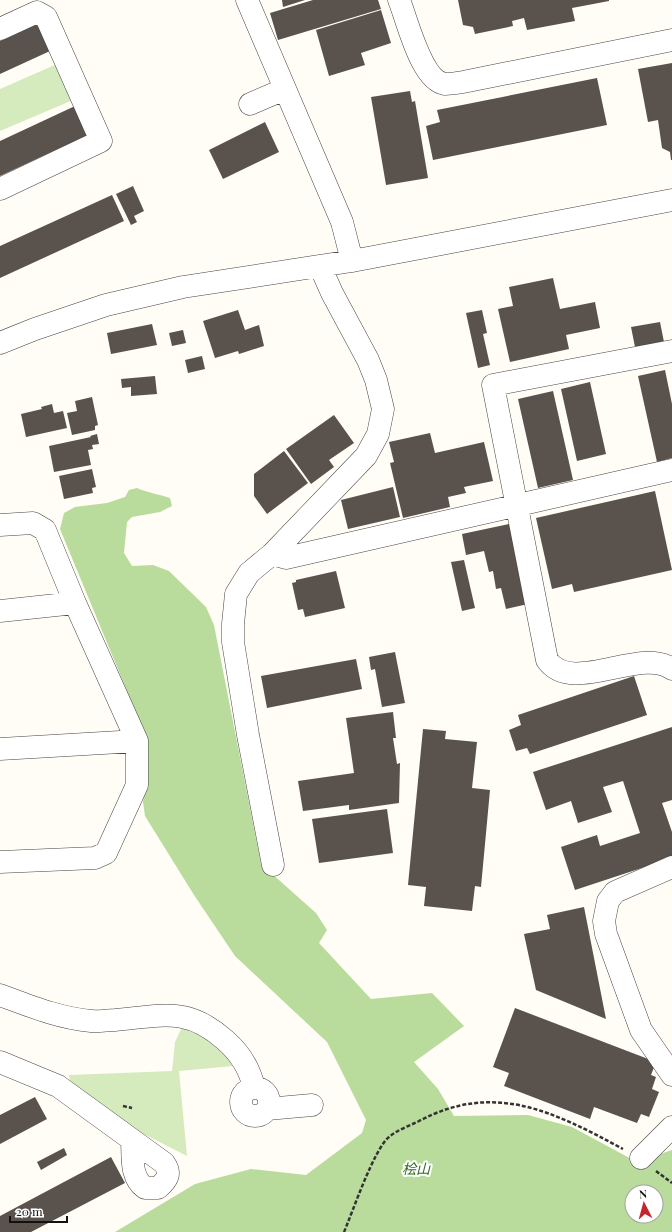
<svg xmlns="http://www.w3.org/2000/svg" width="672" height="1232" viewBox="0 0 672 1232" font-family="'Playfair Display','Noto Sans JP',serif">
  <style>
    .green { fill: #d5ebbd }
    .forest { fill: #b9dc9c; fill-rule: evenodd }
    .building { fill: #5a524d }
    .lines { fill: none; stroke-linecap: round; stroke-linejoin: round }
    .minor-casing { stroke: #444; stroke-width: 23 }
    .path { stroke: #333; stroke-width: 2.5; stroke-dasharray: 4 2; stroke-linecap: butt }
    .minor { stroke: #fff; stroke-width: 22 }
    .labels { text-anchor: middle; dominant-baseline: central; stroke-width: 4; stroke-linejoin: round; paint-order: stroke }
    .park-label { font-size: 14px; font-style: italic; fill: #2f6b1f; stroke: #fff }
  </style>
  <rect width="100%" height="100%" fill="#fffdf5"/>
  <!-- green -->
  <path class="green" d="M 57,64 L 73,100 L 0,131 L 0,89 Z
    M 182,1027 C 201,1034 227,1044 233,1066 L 179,1071 L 187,1156 L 134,1129 L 70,1083 L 69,1075 L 172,1071 L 175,1042 Z"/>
  <!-- forest -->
  <path class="forest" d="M 137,488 C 148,493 159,494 170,498 L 172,506 L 160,512 L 132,517 L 127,522 L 124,553 L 132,566 L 153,565 L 169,571 L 206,607 L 214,625 L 261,864 L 316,913 L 327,930 L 319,943 L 371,999 L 432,993 L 464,1026 L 414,1062 L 438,1089 L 454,1116 L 528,1115 L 572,1127 L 637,1162 L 672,1150 L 672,1232 L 115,1232 L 195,1184 L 251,1169 L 306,1175 L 362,1133 L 366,1120 L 327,1042 L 235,956 L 194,895 L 145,816 L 143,802 L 147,771 L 146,737 L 60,529 L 64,513 L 75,507 L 107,503 L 125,497 L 129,490 ZM 632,1192 L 656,1192 L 656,1216 L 632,1216 Z"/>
  <!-- building -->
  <path class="building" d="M 282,0 L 305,0 L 283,7 Z
    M 313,0 L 378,0 L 381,9 L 278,40 L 270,13 Z
    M 458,0 L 609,0 L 609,1 L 572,8 L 575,21 L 527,30 L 524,18 L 512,21 L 513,26 L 475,34 L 473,27 L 463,25 Z
    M 381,10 L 391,43 L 361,53 L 365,65 L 329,76 L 316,30 Z
    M 37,24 L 50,51 L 0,74 L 0,41 Z
    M 672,63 L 672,160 L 671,160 L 670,152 L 662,148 L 658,120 L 648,122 L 638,69 Z
    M 597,78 L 607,125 L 433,160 L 426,126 L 440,122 L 437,110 Z
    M 410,91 L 412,102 L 415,101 L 428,178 L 386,185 L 371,97 Z
    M 75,106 L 88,135 L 0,176 L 0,141 Z
    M 265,122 L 279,152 L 223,179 L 209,150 Z
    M 133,186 L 144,211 L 134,216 L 137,222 L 131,225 L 116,194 Z
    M 112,195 L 124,221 L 0,278 L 0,246 Z
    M 553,278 L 560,309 L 595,302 L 600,328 L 566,335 L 569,349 L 510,362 L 498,309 L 513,306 L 509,287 Z
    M 238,310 L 245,330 L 259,325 L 264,346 L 239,354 L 238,351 L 215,358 L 203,321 Z
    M 482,310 L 487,333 L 483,334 L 490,365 L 478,368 L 466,313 Z
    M 660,322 L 664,342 L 635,347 L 631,327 Z
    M 152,324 L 157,345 L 111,354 L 107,333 Z
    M 183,330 L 186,343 L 172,346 L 169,333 Z
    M 202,356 L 205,369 L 188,373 L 185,360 Z
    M 665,370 L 672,404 L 672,458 L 657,462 L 638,376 Z
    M 155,376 L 157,394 L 131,396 L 131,387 L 122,388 L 121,379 Z
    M 590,382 L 606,454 L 577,461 L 561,389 Z
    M 553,391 L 573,480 L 538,488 L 518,399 Z
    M 92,397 L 98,425 L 95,426 L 95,430 L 72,435 L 67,413 L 77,411 L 75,401 Z
    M 52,404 L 54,413 L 63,411 L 67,428 L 26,437 L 21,414 L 42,409 L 41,407 Z
    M 334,415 L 354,443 L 329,460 L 334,467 L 311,484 L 286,449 Z
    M 430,433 L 435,453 L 484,442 L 493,481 L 464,487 L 466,493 L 448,497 L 450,507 L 403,518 L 390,463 L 394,462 L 389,442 Z
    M 97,434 L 99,444 L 92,445 L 93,449 L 88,450 L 91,465 L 54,472 L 49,446 L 91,437 L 90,436 Z
    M 284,451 L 308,483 L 267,514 L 254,496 L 254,474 Z
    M 92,469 L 96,487 L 92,488 L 93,493 L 64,499 L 59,476 Z
    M 393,487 L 400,517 L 348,529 L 341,500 Z
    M 655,491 L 672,570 L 574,592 L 572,584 L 552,589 L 536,518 Z
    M 509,524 L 528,604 L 506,609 L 501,588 L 496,589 L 493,571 L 489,572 L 484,551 L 466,555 L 462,534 Z
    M 464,560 L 475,608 L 462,611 L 451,562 Z
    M 336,571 L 345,608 L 305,617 L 303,609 L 298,610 L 292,583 L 296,582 L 296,580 Z
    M 395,652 L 405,703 L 382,707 L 375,669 L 371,670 L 369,657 Z
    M 356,659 L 362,689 L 267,708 L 261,676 Z
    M 634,676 L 647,715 L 530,754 L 527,748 L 516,751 L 509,730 L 521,725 L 518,715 Z
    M 393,712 L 396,738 L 393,738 L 397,764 L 400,763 L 399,803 L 349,810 L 349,805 L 303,811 L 298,781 L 354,773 L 346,718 Z
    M 672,727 L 672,800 L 662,803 L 672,832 L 672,858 L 575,890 L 561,847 L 597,835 L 600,846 L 640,833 L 623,781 L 603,787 L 612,812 L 578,823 L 571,801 L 546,810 L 533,772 Z
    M 423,729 L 446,731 L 445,739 L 477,742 L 472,788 L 490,790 L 481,887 L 475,886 L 472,911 L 424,906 L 426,887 L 408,885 Z
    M 387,809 L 393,853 L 319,863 L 312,819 Z
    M 584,907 L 606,1019 L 536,990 L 524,934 L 550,929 L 547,915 Z
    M 515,1008 L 656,1062 L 651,1075 L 656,1077 L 652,1089 L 659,1092 L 649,1117 L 641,1114 L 637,1123 L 594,1107 L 590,1119 L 504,1086 L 509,1073 L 493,1067 Z
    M 35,1097 L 47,1119 L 0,1144 L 0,1115 Z
    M 64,1148 L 67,1155 L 41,1170 L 37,1162 Z
    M 111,1157 L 125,1183 L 31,1232 L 0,1232 L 0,1216 Z"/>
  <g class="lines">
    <defs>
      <path id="minor" d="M 247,0 L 342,222 L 352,261
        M 399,0 C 407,19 421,81 445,84 C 450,84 457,83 463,82 L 672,40
        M 0,29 L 37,12 L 46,17 L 101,141 L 0,189
        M 250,104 L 285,89
        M 0,343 L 35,329 L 106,305 L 183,287 L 352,261 L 672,200
        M 672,351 L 493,385 L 547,660 C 572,696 641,646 672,669
        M 0,525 L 33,523 L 45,530 L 75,603
        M 272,554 L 286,558 L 672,470
        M 0,611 L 75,603 L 137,741 L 0,749
        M 0,862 L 95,858 L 106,853 L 137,785 L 137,741
        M 273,865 L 248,735 L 233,642 L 233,624 L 236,594 L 249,573 L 272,554 L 366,456 L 378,434 L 383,409 L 376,380 L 368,360 L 332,293 L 320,266
        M 672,867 L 615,892 L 608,901 L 604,921 L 606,934 L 641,1030 L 672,1075
        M 0,995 C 30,1006 59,1018 91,1021 C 99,1022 107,1020 115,1020 C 161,1016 187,1006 225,1040 C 240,1053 250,1069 254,1088
        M 0,1062 L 58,1086 L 164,1163 C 172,1174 167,1180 158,1188 L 145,1188 C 130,1177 133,1157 132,1141
        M241 1102a14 14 0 1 1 28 0a14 14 0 1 1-28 0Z
        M 267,1109 L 312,1105
        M 641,1158 L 672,1127"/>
    </defs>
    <!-- minor casing -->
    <use href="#minor" class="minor-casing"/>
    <!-- path -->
    <path class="path" d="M 123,1106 L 132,1108
      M 656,1171 L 672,1183
      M 344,1232 C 353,1211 374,1149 389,1137 C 397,1130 409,1126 419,1121 C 495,1081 554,1112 623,1149"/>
    <!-- minor -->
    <use href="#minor" class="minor"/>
  </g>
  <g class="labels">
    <!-- park labels -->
    <g class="park-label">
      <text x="416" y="1168">桧山</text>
    </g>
  </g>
  <!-- north arrow -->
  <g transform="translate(644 1204) rotate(354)"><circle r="19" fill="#ffffff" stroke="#a0a0a0"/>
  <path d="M0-3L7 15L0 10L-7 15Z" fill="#c4262e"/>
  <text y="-6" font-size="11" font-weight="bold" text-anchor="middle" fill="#111111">N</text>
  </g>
  <!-- scale -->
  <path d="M10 1216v6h57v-6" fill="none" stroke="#111111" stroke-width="2"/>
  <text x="16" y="1216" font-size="12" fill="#111111" stroke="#ffffff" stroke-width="3" paint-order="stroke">20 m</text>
</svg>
